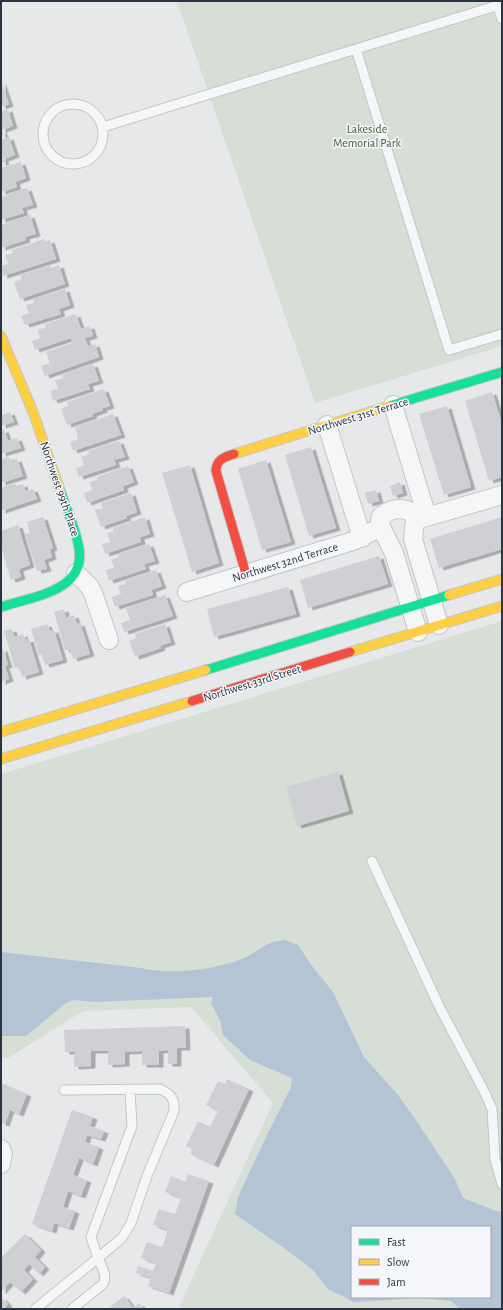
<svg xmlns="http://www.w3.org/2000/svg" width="503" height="1310" viewBox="0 0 503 1310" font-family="'Alegreya Sans',sans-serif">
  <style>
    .green { fill: #d6ded6; fill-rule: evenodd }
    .water { fill: #b4c4d5; fill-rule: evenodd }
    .building { fill: #ced0d3; filter: url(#shadow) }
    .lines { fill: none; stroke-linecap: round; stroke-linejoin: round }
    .lane-casing { stroke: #c4c6c8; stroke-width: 11 }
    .street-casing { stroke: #c4c6c8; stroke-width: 20 }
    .fast-casing { stroke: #c4c6c8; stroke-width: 11 }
    .slow-casing { stroke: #c4c6c8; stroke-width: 11 }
    .jam-casing { stroke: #c4c6c8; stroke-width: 11 }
    .lane { stroke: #f5f6f7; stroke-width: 9 }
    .street { stroke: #f5f6f7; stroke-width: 18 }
    .fast { stroke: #16e098; stroke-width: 9 }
    .slow { stroke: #ffcf43; stroke-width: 9 }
    .jam { stroke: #f24e42; stroke-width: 9 }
    .labels { text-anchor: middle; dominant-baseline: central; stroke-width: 3; stroke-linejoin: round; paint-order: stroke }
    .park-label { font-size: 12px; fill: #3f6138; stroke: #f4f6f9 }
    .street-label { font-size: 12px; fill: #2b3445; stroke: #f4f6f9 }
  </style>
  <defs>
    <filter id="shadow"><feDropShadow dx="4.5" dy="2.5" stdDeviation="0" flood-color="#0004"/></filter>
  </defs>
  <rect width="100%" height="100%" fill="#e6e8ea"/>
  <!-- green -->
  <path class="green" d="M 177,1 L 502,1 L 502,346 L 315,403 Z
    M 502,621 L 502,1309 L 178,1309 L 273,1103 L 191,1007 L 83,1011 L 8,1058 L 1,1057 L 1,774 ZM 352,1227 L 490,1227 L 490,1297 L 352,1297 Z"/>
  <!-- water -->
  <path class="water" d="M 285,940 L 298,945 L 312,966 L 333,992 L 364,1057 L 398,1095 L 418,1123 L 455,1179 L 463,1198 L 496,1211 L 502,1212 L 502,1309 L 460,1309 L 451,1301 L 421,1298 L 354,1302 L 328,1289 L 313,1270 L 288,1251 L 235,1214 L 238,1197 L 265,1139 L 291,1087 L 292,1078 L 250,1060 L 223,1035 L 220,1020 L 211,1003 L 213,997 L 95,1002 L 74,1000 L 66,1003 L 26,1036 L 1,1036 L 1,952 L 141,968 C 172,975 215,970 244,958 C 253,954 261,947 270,943 C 275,941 281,941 285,940 ZM 352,1227 L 490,1227 L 490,1297 L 352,1297 Z"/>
  <!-- building -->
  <path class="building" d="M 1,81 L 9,104 L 1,107 Z
    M 8,109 L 13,126 L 2,130 L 4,135 L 1,136 L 1,112 Z
    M 9,137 L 15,155 L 4,159 L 5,162 L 1,163 L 1,140 Z
    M 21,162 L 26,178 L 15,182 L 17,187 L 1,192 L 1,168 Z
    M 27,188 L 33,205 L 22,208 L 24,213 L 1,220 L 1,197 Z
    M 30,215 L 36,234 L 25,237 L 26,240 L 1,248 L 1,225 Z
    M 44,239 L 45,242 L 50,240 L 56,259 L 3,276 L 1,266 L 8,264 L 5,255 L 13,253 L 12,250 Z
    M 50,265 L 51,268 L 59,265 L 65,284 L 20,299 L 14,282 L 22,279 L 20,275 Z
    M 65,289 L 70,305 L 59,309 L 61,314 L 25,325 L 21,316 L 29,313 L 26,305 L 34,303 L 33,299 Z
    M 76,314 L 81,329 L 90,326 L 93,336 L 85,338 L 88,346 L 95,344 L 99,357 L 45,376 L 41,366 L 50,363 L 46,352 L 73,343 L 71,338 L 35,350 L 32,341 L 40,338 L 38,330 L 46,327 L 45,324 Z
    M 93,364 L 99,381 L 88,384 L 90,389 L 53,401 L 50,391 L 58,389 L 55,380 L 63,378 L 62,374 Z
    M 104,389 L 110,406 L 103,408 L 103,410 L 92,414 L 93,416 L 67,425 L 61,409 L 68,406 L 67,402 Z
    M 492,392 L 502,424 L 502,477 L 489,481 L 465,401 Z
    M 447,406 L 471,487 L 444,495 L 419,414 Z
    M 1,412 L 2,415 L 10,412 L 14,422 L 1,426 Z
    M 113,414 L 121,435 L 73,451 L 70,442 L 78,439 L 75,427 Z
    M 4,429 L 8,441 L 17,438 L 21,448 L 1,454 L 1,431 Z
    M 119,441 L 125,457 L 114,460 L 116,465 L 79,477 L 76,468 L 84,465 L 81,457 L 89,454 L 88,451 Z
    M 311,447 L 336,528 L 309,536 L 285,455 Z
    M 9,457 L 11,461 L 17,459 L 23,476 L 1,483 L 1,459 Z
    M 266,460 L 291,542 L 262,550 L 238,469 Z
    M 190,465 L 219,563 L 192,572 L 162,473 Z
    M 128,466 L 134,482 L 123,486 L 124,490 L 87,503 L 84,493 L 92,490 L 90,482 L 97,480 L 97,477 Z
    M 400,482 L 403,493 L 393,496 L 390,486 Z
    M 15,483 L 16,486 L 23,484 L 25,491 L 33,489 L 37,499 L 1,511 L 1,488 Z
    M 376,490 L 379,501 L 368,504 L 365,493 Z
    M 131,493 L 137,512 L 126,516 L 127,518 L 101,527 L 95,510 L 103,508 L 101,503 Z
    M 43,517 L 53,548 L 50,549 L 52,557 L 44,560 L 47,569 L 37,571 L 25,534 L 30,533 L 27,522 Z
    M 145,517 L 150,534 L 140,537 L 141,542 L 105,554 L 102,544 L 110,542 L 107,533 L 114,531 L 113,528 Z
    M 502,517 L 502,549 L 439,568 L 430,539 Z
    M 18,525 L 30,565 L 19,569 L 21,577 L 11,580 L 1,546 L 1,531 Z
    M 149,544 L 155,561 L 144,564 L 146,569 L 109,581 L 106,570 L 114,568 L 111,560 L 119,557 L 118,554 Z
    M 379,556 L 388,584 L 308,608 L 300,580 Z
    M 156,570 L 162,586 L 151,590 L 153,595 L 115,607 L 112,597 L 121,594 L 118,586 L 126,584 L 125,580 Z
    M 288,587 L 296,614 L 214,637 L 207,609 Z
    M 165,595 L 173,616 L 124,632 L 121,623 L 130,620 L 126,608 Z
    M 64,609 L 66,618 L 74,615 L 77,624 L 80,623 L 90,654 L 73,659 L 70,649 L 65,650 L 54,612 Z
    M 47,624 L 50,631 L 54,630 L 63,660 L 45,665 L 41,654 L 39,655 L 31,629 Z
    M 165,624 L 171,642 L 160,646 L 161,648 L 135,657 L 129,641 L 136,638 L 135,634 Z
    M 12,629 L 14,637 L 23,634 L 25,640 L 29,639 L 39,672 L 22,677 L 19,666 L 15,668 L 4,631 Z
    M 1,649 L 3,649 L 8,665 L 5,666 L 9,679 L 1,682 Z
    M 338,772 L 349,811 L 297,826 L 286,787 Z
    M 185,1026 L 186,1048 L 177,1048 L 177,1064 L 168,1064 L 168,1050 L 159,1051 L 159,1065 L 142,1065 L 142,1051 L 125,1052 L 125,1064 L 108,1065 L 108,1051 L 91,1051 L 91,1066 L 74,1067 L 74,1052 L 65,1052 L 64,1030 Z
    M 227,1079 L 249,1089 L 214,1165 L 190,1154 L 192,1149 L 186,1146 L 198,1121 L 210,1127 L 218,1111 L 206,1105 L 218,1081 L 225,1084 Z
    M 1,1083 L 27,1094 L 19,1114 L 10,1110 L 5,1124 L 1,1123 Z
    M 72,1110 L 93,1117 L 90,1126 L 104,1131 L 101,1139 L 87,1135 L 85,1142 L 99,1147 L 93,1164 L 79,1158 L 73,1175 L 87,1180 L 81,1196 L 68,1191 L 63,1207 L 75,1211 L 69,1228 L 54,1223 L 52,1231 L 32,1224 Z
    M 188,1174 L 209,1181 L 169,1293 L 148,1286 L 151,1278 L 136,1273 L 138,1266 L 153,1271 L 156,1263 L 141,1258 L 147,1242 L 162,1247 L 168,1230 L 153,1225 L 159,1209 L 175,1214 L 181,1198 L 165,1192 L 171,1176 L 186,1182 Z
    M 25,1234 L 41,1250 L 35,1257 L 45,1267 L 39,1274 L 29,1264 L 24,1270 L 33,1279 L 21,1292 L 10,1282 L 1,1292 L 1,1258 Z
    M 124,1296 L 133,1308 L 139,1303 L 144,1309 L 112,1309 L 110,1307 Z
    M 1,1297 L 8,1304 L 3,1309 L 1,1309 Z"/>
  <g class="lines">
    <defs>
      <path id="lane" d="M 496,1 L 502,19
        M 502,4 L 356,49 L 449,350 L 502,334
        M43 134a30 30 0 1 1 60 0a30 30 0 1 1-60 0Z
        M 103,127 L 356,49
        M 372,861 L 439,1006 L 484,1091 L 492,1109 L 495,1159 L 502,1184
        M 64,1090 L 160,1089 C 171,1094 175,1099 174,1111 L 147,1176 L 131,1223 L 122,1238 L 98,1258 C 101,1266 108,1276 103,1284 L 72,1309
        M 35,1309 L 98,1258 L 91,1237 L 132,1126 L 130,1090"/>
      <path id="street" d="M 393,405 L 427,517
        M 327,425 L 362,538
        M 416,520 L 502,495
        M 76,573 L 89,586 L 93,593 L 109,640
        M 187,592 L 353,541 L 381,527
        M 418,632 L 394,553 L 381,527 L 380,520 L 381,516 C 392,508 403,506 414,514 L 415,520 L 413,539 L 439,625
        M 1,1149 L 3,1154 L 1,1164"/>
      <path id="fast" d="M 389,406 L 502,372
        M 1,607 C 34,596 90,591 78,543 C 74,525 66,508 60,490
        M 206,670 L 449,595"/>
      <path id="slow" d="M 1,336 L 33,412 L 60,490
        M 234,454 L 389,406
        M 449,595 L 502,579
        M 350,652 L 502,606
        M 1,732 L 206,670
        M 1,759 L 192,701"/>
      <path id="jam" d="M 234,454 C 224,457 216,460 216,471 L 246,574
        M 192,701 L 350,652"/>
    </defs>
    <!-- lane casing -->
    <use href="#lane" class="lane-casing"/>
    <!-- street casing -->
    <use href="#street" class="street-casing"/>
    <!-- fast casing -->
    <use href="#fast" class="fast-casing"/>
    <!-- slow casing -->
    <use href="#slow" class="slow-casing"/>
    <!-- jam casing -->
    <use href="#jam" class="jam-casing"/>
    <!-- lane -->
    <use href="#lane" class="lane"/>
    <!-- street -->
    <use href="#street" class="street"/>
    <!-- fast -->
    <use href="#fast" class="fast"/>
    <!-- slow -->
    <use href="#slow" class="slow"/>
    <!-- jam -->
    <use href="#jam" class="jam"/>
  </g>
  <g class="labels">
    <!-- park labels -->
    <g class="park-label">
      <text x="367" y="129">Lakeside<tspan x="367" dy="14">Memorial Park</tspan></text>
    </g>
    <!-- street labels -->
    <g class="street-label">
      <text transform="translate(358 416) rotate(-17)">Northwest 31st Terrace</text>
      <text transform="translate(60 489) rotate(71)">Northwest 99th Place</text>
      <text transform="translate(285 562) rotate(-17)">Northwest 32nd Terrace</text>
      <text transform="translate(252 683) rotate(-17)">Northwest 33rd Street</text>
    </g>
  </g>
  <!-- border -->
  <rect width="503" height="1310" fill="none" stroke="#2b3445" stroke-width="4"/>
  <!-- legend -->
  <rect x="351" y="1226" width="140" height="72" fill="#f4f6f9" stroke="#a4a8b1"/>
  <rect x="359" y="1239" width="20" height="6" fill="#16e098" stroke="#a4a8b1"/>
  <text x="387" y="1246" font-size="12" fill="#2b3445">Fast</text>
  <rect x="359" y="1259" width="20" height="6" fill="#ffcf43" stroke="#a4a8b1"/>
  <text x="387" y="1266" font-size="12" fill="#2b3445">Slow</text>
  <rect x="359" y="1279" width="20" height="6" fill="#f24e42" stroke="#a4a8b1"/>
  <text x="387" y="1286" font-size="12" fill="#2b3445">Jam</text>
</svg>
